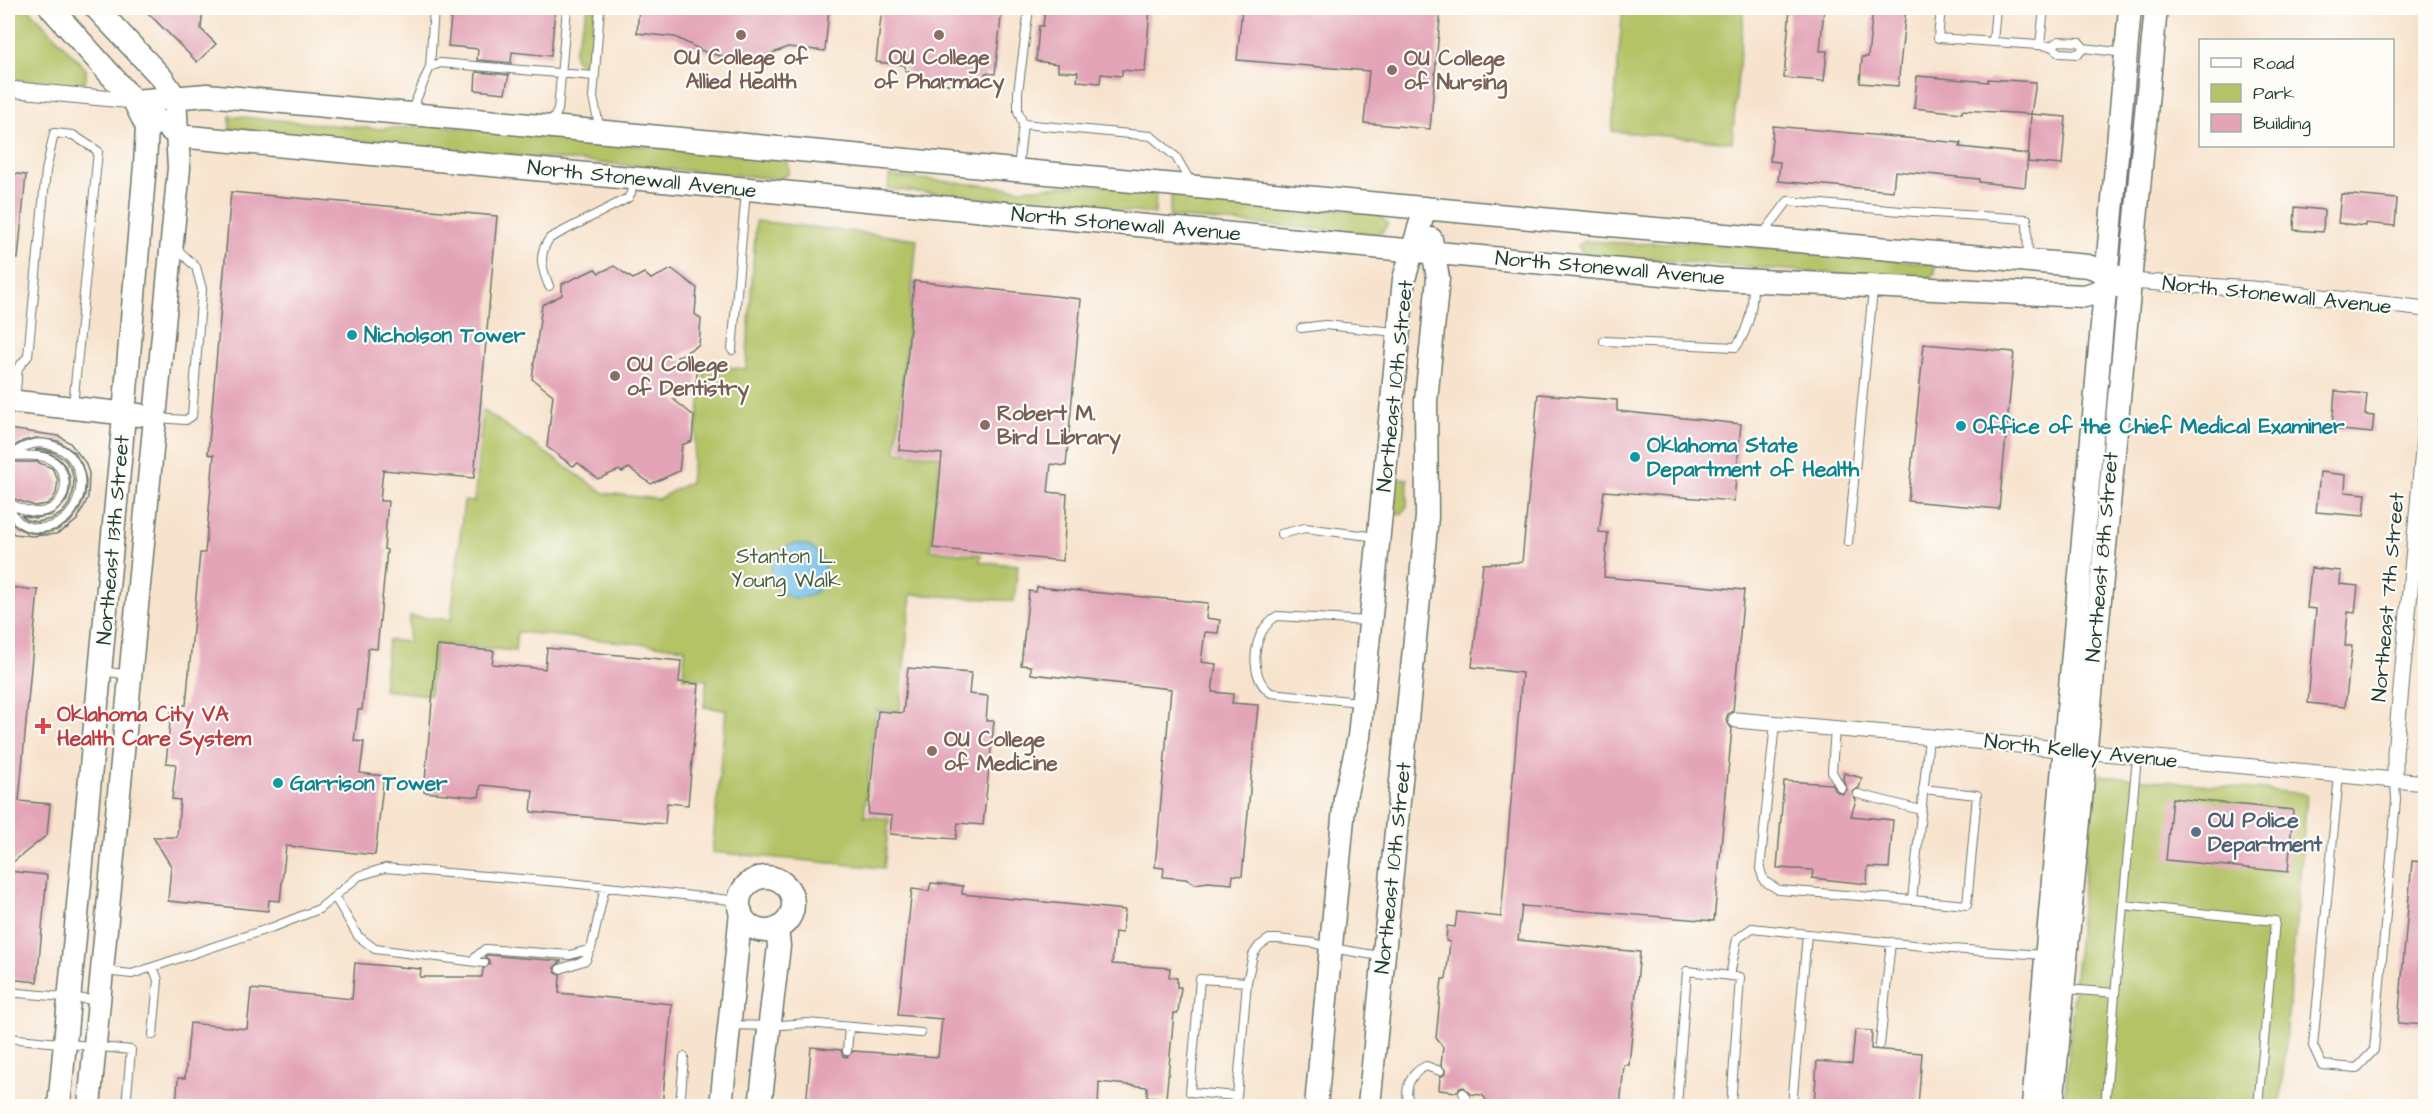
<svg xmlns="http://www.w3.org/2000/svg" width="2433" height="1114" viewBox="0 0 2433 1114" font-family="'Architects Daughter',sans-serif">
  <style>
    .green { fill: #b3c366; stroke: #69804d; stroke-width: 1.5 }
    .water { fill: #6ebee9; stroke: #467e8e; stroke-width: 1.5 }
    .building { fill: #e3a4b7 }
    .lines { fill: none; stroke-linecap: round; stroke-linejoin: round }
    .lane-casing { stroke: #6b776a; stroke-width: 10 }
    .street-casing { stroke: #6b776a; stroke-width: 17 }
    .secondary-casing { stroke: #6b776a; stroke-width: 25 }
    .lane { stroke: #fff; stroke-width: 8 }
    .street { stroke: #fff; stroke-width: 15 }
    .secondary { stroke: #fff; stroke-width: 22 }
    .education-dot { fill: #8d6e63; stroke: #fdfcf7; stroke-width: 2 }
    .culture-dot { fill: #0f9aa8; stroke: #fdfcf7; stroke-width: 2 }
    .health-dot { fill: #e0444e; stroke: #fdfcf7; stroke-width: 2 }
    .service-dot { fill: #5c6f8a; stroke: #fdfcf7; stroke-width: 2 }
    .labels { text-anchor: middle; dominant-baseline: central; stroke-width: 4.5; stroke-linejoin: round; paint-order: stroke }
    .education-label { font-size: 21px; font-weight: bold; fill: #785e54; stroke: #fdfcf7; text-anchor: start }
    .street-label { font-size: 21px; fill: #1f3d34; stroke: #fdfcf7 }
    .culture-label { font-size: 21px; font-weight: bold; fill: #0d838f; stroke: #fdfcf7; text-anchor: start }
    .park-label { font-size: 21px; fill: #445e40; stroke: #fdfcf7 }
    .health-label { font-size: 21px; font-weight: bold; fill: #be3a42; stroke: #fdfcf7; text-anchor: start }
    .service-label { font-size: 21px; font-weight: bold; fill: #4e5e75; stroke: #fdfcf7; text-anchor: start }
  </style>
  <rect width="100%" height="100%" fill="#fdfcf7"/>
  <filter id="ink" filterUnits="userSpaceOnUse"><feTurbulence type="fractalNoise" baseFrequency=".0167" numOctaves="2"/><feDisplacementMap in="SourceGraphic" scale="12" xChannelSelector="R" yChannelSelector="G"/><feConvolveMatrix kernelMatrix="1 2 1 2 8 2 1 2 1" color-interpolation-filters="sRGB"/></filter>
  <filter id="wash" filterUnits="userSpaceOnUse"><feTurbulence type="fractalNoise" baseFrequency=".008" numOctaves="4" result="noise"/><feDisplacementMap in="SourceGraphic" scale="24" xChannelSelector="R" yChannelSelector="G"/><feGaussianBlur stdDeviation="1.35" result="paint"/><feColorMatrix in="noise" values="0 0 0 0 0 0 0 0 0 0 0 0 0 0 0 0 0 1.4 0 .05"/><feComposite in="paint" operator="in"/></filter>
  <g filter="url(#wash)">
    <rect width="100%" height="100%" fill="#f7e3cd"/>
    <!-- green -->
    <path class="green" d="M 8,8 L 28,8 L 86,69 C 87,78 86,81 79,86 L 8,79 Z
      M 588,8 L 595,8 L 590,59 L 584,65 C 576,63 574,60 574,51 Z
      M 1623,8 L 1744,8 L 1732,142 L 1612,131 Z
      M 230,116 L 377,129 L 435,125 L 779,159 L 786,161 L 789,167 L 788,174 L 780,179 L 230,130 Z
      M 889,176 L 1022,189 L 1087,184 L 1156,191 L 1155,214 L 888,189 Z
      M 1172,192 L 1379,214 L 1388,224 L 1382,232 L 1377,234 L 1169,217 Z
      M 756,221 L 917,239 L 896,452 L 940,456 L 931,550 L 981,555 L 980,562 L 1018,565 L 1014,601 L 911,594 L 900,711 L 876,710 L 864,816 L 889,819 L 884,868 L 712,852 L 726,710 L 704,707 L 707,680 L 683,678 L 685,648 L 517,632 L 515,651 L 436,644 L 430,695 L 383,690 L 388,640 L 408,642 L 410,616 L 451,620 L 464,501 L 474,502 L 483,410 L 604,493 L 658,499 L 690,482 L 705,365 L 746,369 Z
      M 1585,241 L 1640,244 L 1699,241 L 1935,264 L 1935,273 L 1925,281 L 1584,254 L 1578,246 Z
      M 1397,478 L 1408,479 L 1407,506 L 1402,514 L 1397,514 L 1395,503 Z
      M 2099,775 L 2307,794 L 2280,1106 L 2064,1106 L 2091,792 Z"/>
    <!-- water -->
    <path class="water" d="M771 571a27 27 0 1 1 54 0a27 27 0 1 1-54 0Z"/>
    <g id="blocks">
      <!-- building -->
      <path class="building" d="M 143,8 L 203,8 L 201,29 L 216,44 L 197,62 Z
        M 452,8 L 555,8 L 551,56 L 512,52 L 511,63 L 477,60 L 478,49 L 448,46 Z
        M 639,8 L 829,8 L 825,51 L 788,47 L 750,62 L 748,57 L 721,56 L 705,52 L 675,37 L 637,33 Z
        M 882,8 L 1002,8 L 995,74 L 985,73 L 985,79 L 979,78 L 978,87 L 957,85 L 908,80 L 909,71 L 905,71 L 905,65 L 876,62 Z
        M 1045,8 L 1150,8 L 1145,72 L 1122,70 L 1122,76 L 1101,74 L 1100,83 L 1077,81 L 1078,72 L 1058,71 L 1058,64 L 1036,61 L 1039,26 L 1043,26 Z
        M 1242,8 L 1441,8 L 1430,129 L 1364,123 L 1369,71 L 1237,60 Z
        M 1790,8 L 1824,8 L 1820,51 L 1827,51 L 1824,81 L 1784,78 Z
        M 1873,8 L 1906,8 L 1898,86 L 1860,83 L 1862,57 L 1868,57 Z
        M 476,72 L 509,75 L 505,93 L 475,90 Z
        M 1917,76 L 1988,82 L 1988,79 L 2036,82 L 2031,114 L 1962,110 L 1962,113 L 1914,108 Z
        M 2031,114 L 2066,117 L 2062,165 L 2028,162 Z
        M 1773,126 L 1961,143 L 1960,147 L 2028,154 L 2025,187 L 1979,182 L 1979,179 L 1895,171 L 1893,191 L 1778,181 L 1780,162 L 1770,161 Z
        M 8,173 L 26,175 L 18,259 L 8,258 Z
        M 231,192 L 497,216 L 474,478 L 383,470 L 380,501 L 388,501 L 384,549 L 387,550 L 377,649 L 368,648 L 362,710 L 358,710 L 354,741 L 364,742 L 360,773 L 384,776 L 375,855 L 286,846 L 280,901 L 269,900 L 268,911 L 168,901 L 171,866 L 153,837 L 177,837 L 180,800 L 172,799 L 176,764 L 166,763 L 171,712 L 181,712 L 182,705 L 186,705 L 200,553 L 205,553 L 214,455 L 208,454 Z
        M 2341,194 L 2397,199 L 2395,226 L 2365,223 L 2365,226 L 2338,223 Z
        M 2295,207 L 2324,210 L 2323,232 L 2294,230 Z
        M 614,266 L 633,279 L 644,273 L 651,279 L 672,269 L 697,288 L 695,314 L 701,319 L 699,345 L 677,357 L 697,372 L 696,389 L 673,399 L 694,416 L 692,441 L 682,445 L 679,471 L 651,484 L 629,468 L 622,472 L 619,470 L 598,479 L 578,463 L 573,466 L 547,447 L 553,395 L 532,379 L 542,305 L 562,295 L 562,284 L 595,269 L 599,273 Z
        M 914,281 L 1081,299 L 1066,466 L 1051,464 L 1048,492 L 1067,494 L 1063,561 L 933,548 L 942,454 L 899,450 Z
        M 1924,344 L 2014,352 L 1999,509 L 1908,501 Z
        M 2335,391 L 2367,394 L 2365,415 L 2374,416 L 2372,433 L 2332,429 Z
        M 1538,394 L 1617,400 L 1617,411 L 1741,424 L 1734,501 L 1604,491 L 1599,532 L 1608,533 L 1604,577 L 1744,590 L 1733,711 L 1728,714 L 1726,720 L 1732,729 L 1714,921 L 1522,906 L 1518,940 L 1640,952 L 1629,1065 L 1624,1065 L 1620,1107 L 1527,1107 L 1489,1103 L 1482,1095 L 1470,1094 L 1464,1087 L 1460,1088 L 1457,1092 L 1439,1090 L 1440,1077 L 1444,1075 L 1446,1071 L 1441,1065 L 1443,1047 L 1436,1038 L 1442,979 L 1446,979 L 1450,942 L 1446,941 L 1447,926 L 1455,927 L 1457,912 L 1501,917 L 1522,673 L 1472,667 L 1483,564 L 1522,562 Z
        M 8,429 L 59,436 L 70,443 L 85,462 L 89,473 L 88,498 L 77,520 L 67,528 L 56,534 L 33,536 L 14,534 L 8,526 L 8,517 L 16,527 L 26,532 L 39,534 L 57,530 L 70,522 L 79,510 L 85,495 L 86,480 L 82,465 L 74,452 L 58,441 L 36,438 L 23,441 L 8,450 Z
        M 42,449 L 53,452 L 65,460 L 71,469 L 74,480 L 73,492 L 69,504 L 62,513 L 52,519 L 37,522 L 27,520 L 21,515 L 35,518 L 52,515 L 67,500 L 70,488 L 70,478 L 66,467 L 59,459 L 50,453 L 35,450 Z
        M 8,462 L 37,462 L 52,468 L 58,480 L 56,494 L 52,500 L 47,504 L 35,506 L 8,497 Z
        M 2320,472 L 2346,475 L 2345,492 L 2366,494 L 2364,516 L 2316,512 Z
        M 2311,568 L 2341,571 L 2340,584 L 2358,586 L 2355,613 L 2348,612 L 2345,646 L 2352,646 L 2345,707 L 2308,703 L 2316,609 L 2307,608 Z
        M 8,587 L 38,590 L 19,801 L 50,804 L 47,835 L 8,866 Z
        M 1037,587 L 1208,603 L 1206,618 L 1220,620 L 1218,633 L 1205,632 L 1201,662 L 1216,664 L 1212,692 L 1233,694 L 1232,703 L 1258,705 L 1242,876 L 1233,875 L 1232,884 L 1208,882 L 1195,884 L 1186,879 L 1163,877 L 1164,868 L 1155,867 L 1171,689 L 1031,674 L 1031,666 L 1021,665 L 1029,591 L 1036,592 Z
        M 437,646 L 494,651 L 492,664 L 545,669 L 547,648 L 681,661 L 679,682 L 699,684 L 688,805 L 667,803 L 665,824 L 531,812 L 533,790 L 481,785 L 479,797 L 424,792 Z
        M 908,668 L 971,673 L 969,694 L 988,696 L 986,721 L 994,721 L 983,825 L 958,823 L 956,839 L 890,834 L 892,816 L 868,814 L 878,711 L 903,713 Z
        M 1844,773 L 1862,778 L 1859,788 L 1852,792 L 1856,800 L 1851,816 L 1893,820 L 1889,868 L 1868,867 L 1867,884 L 1812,878 L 1813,870 L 1777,868 L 1784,781 L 1832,784 L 1836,791 L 1842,794 L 1847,789 L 1843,779 Z
        M 2172,798 L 2293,810 L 2288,872 L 2166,860 Z
        M 2412,861 L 2426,862 L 2426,1025 L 2398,1023 Z
        M 8,871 L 47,875 L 37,982 L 8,979 Z
        M 931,883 L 963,886 L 962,894 L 1125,910 L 1122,933 L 1115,932 L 1112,964 L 1170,968 L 1169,977 L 1177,978 L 1177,987 L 1181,987 L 1178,1013 L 1174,1013 L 1166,1098 L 1147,1097 L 1147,1087 L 1099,1082 L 1098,1107 L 806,1107 L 811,1047 L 841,1050 L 843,1056 L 847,1057 L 853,1051 L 938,1057 L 942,1019 L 898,1015 L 912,889 L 929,891 Z
        M 487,955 L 561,961 L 554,968 L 556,973 L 560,975 L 559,993 L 672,1004 L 662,1107 L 369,1107 L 346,1104 L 346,1107 L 176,1107 L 178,1078 L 185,1078 L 190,1023 L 247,1029 L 251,989 L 352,999 L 355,963 L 421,969 L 420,977 L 482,977 L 483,969 L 490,964 L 489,960 L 485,957 Z
        M 1855,1030 L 1872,1031 L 1871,1049 L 1922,1053 L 1918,1107 L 1814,1107 L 1817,1061 L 1852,1064 Z"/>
    </g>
  </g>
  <g filter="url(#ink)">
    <use href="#blocks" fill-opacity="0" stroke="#6b776a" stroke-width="1.5"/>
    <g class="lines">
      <defs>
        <path id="lane" d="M 1941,8 L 1938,38 L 2051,46
          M 1993,42 L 1996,8
          M 2040,45 L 2044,8
          M 2084,48 L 2078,54 L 2060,53 L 2051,46 L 2059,41 L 2079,42 L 2084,48 L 2125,53
          M 430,67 L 434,8
          M 411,112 L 430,67 L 440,63 L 594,76
          M 551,124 L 558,110 L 567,8
          M 1023,124 L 1018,111 L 1018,92 L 1029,8
          M 600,129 L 593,98 L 600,8
          M 1018,169 L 1023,124 L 1151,136 L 1176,157 L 1190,181
          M 1763,234 L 1788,201 L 1901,211 L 2027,219 L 2028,259
          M 549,286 C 542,269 537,254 550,238 L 628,198 L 631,193 L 633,180
          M 1301,328 L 1325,325 L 1395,332
          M 1604,341 L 1736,347 C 1750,327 1753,306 1753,282
          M 732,350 L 746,191
          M 15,401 L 18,368 L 28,356 L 46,171 L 54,133 L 73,135 L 98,151 L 73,406
          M 156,418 L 186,420 L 192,416 L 202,289 L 196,267 L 176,248
          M 8,503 C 18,507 28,513 39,512 C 69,510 74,469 47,458 C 36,454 21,456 9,456
          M 8,506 C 11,510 14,517 18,521 C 23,526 32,528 39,528 C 83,528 97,463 56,447 C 37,439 25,445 9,456
          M 1281,534 L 1305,528 L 1377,537
          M 1848,542 L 1873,290
          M 102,671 L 129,675
          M 1359,702 L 1271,693 C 1247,677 1252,630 1277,616 L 1369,621
          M 1775,723 L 1760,869 L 1764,881 L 1779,890 L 1912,900 L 1929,737
          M 1835,728 L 1832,772 L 1841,788
          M 2339,775 L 2313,1046 L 2322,1065 L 2357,1068 L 2374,1050 L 2396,800 L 2395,780
          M 1858,794 L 1921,810
          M 335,897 L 358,936 L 375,949 L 484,963
          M 1912,900 L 1967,905 L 1977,795 L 1923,789
          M 2123,905 L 2137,757
          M 471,961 L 485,949 L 570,955 L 591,949
          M 560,969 L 586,960 L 592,945 L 605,887
          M 104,971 L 132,974 L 276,926 L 319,909 L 359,876 L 385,868 L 560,882 L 740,901
          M 1730,976 L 1737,939 L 1752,928 L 1951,949 L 2044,955
          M 1247,982 L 1200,979 L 1190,1092 L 1237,1096 L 1247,982 L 1253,955 L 1259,946 L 1269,939 L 1278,939 L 1313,943 L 1331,948 L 1380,956
          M 2067,989 L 2115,993
          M 8,992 L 96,1000
          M 731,1025 L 769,1026 L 807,1023 L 921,1033
          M 153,1035 L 158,980 L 153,967
          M 8,1038 L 131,1050 L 126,1106
          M 1880,1045 L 1891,942
          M 847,1051 L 849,1028
          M 1463,1093 L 1470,1106
          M 680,1106 L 684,1057
          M 1411,1106 C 1402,1091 1410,1073 1426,1066 L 1440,1071
          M 1677,1106 L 1687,971 L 1740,977 L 1731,1106
          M 1792,1106 L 1807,934
          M 2105,1106 L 2123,905 L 2275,921 L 2258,1106"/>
        <path id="street" d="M 8,89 L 134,101
          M 2129,281 L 2252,289 L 2426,309
          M 1736,720 C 1966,739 2195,762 2426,783
          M 2395,780 L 2395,753 L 2426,418"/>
        <path id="secondary" d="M 51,8 L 134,101 L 147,127 L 145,165 L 121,450 L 59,1106
          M 134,101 L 178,136 L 1717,279 L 2085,296 L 2129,281
          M 134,101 L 207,95 L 1563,221 L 2088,266 L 2129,281
          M 8,401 L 139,415
          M739 904a27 27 0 1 1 54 0a27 27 0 1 1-54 0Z
          M 89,1106 L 179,168 L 175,97 L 162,78 L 96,8
          M 721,1106 L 741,912
          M 760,1106 L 779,946 L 777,929
          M 1316,1106 L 1345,797 L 1359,737 L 1404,279 L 1425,208
          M 1369,1106 L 1427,517 L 1426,401 L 1438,278 L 1431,239
          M 2033,1106 L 2130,8
          M 2052,1106 L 2156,8"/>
      </defs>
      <!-- lane casing -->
      <use href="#lane" class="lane-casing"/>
      <!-- street casing -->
      <use href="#street" class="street-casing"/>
      <!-- secondary casing -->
      <use href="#secondary" class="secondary-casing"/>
      <!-- lane -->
      <use href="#lane" class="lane"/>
      <!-- street -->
      <use href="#street" class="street"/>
      <!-- secondary -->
      <use href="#secondary" class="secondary"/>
    </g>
  </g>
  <!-- markers -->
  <g class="education-dot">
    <circle cx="741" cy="35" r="6"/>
    <circle cx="939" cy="35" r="6"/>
    <circle cx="1392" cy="70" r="6"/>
    <circle cx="615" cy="376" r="6"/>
    <circle cx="985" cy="425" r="6"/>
    <circle cx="932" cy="751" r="6"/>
  </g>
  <g class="culture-dot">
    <circle cx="352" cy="335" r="6"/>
    <circle cx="1961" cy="426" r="6"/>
    <circle cx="1635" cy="457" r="6"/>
    <circle cx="278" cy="783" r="6"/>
  </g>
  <path class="health-dot" d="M40 717h6v6h6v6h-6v6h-6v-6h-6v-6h6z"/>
  <circle class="service-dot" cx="2196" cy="832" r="6"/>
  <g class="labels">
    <!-- education labels -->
    <g class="education-label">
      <text x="741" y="57" text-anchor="middle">OU College of<tspan x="741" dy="24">Allied Health</tspan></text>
      <text x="939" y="57" text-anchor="middle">OU College<tspan x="939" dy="24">of Pharmacy</tspan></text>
      <text x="1404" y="58">OU College<tspan x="1404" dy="24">of Nursing</tspan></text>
      <text x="627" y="364">OU College<tspan x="627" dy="24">of Dentistry</tspan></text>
      <text x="997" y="413">Robert M.<tspan x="997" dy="24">Bird Library</tspan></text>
      <text x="944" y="739">OU College<tspan x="944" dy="24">of Medicine</tspan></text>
    </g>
    <!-- street labels -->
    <g class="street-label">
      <text transform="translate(642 179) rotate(6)">North Stonewall Avenue</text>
      <text transform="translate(1126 224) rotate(5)">North Stonewall Avenue</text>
      <text transform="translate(1610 268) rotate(5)">North Stonewall Avenue</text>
      <text transform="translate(2277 295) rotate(6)">North Stonewall Avenue</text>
      <text transform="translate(1395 386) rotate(-84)">Northeast 10th Street</text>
      <text transform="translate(113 540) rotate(-85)">Northeast 13th Street</text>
      <text transform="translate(2102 557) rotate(-85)">Northeast 8th Street</text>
      <text transform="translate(2388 597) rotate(-85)">Northeast 7th Street</text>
      <text transform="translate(2081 751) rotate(6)">North Kelley Avenue</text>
      <text transform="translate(1393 868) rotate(-84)">Northeast 10th Street</text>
    </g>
    <!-- culture labels -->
    <g class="culture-label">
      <text x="364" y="335">Nicholson Tower</text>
      <text x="1973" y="426">Office of the Chief Medical Examiner</text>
      <text x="1647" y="445">Oklahoma State<tspan x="1647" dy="24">Department of Health</tspan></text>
      <text x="290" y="783">Garrison Tower</text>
    </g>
    <!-- park labels -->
    <g class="park-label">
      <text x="786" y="556">Stanton L.<tspan x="786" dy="24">Young Walk</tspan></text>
    </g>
    <!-- health labels -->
    <g class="health-label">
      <text x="57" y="714">Oklahoma City VA<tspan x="57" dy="24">Health Care System</tspan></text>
    </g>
    <!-- service labels -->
    <g class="service-label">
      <text x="2208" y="820">OU Police<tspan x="2208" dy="24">Department</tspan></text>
    </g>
  </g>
  <!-- margin -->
  <rect width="2433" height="1114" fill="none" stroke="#fdfcf7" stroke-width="30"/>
  <!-- legend -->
  <rect x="2199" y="39" width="195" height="108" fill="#fdfcf7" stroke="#a4b0a9" stroke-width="1.5"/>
  <rect x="2211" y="58" width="30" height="9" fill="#ffffff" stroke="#a4b0a9" stroke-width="1.5"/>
  <text x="2253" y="69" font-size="18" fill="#1f3d34">Road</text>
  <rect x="2211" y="84" width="30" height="18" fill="#b3c366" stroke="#a4b0a9" stroke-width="1.5"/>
  <text x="2253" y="99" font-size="18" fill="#1f3d34">Park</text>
  <rect x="2211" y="114" width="30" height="18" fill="#e3a4b7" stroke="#a4b0a9" stroke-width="1.5"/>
  <text x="2253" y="129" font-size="18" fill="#1f3d34">Building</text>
</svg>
